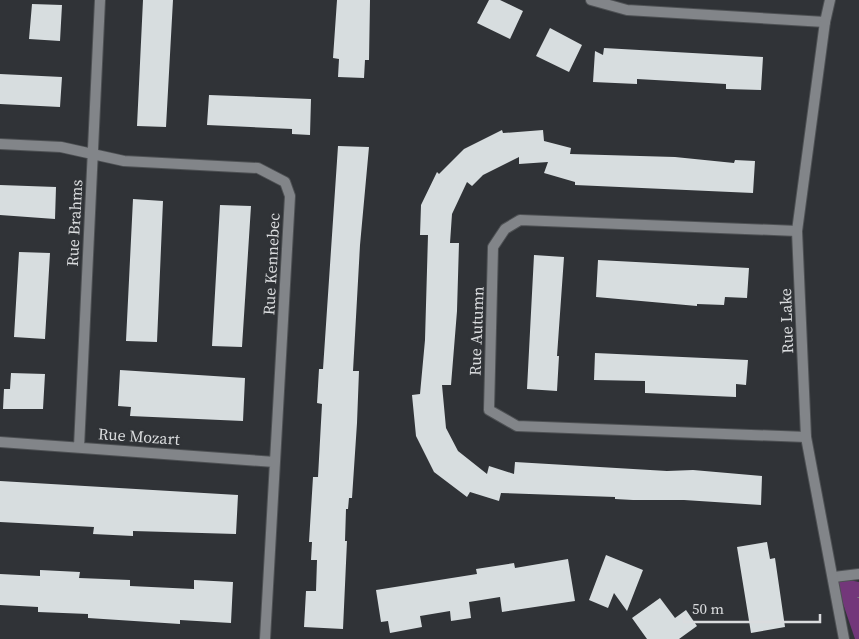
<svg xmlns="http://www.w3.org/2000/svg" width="859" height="639" viewBox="0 0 859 639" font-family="'Source Serif 4',serif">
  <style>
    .green { fill: #73377a }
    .building { fill: #d7dddf }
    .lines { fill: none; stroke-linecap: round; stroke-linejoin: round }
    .minor-casing { stroke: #4e5154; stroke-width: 12 }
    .tertiary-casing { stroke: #4e5154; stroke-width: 12 }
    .path { stroke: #7e8084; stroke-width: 3; stroke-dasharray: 2.5 4; stroke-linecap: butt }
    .minor { stroke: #828589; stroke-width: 10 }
    .tertiary { stroke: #828589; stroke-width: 10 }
    .labels { text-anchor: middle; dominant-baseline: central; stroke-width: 5; stroke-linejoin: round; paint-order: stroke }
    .street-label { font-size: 16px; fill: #dadcde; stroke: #303337 }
  </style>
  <rect width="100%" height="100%" fill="#303337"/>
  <!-- green -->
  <path class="green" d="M 834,577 L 859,582 L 859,639 L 855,639 Z"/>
  <!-- building -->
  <path class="building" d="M 143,0 L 173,0 L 166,127 L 137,126 Z
    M 337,0 L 370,0 L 369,60 L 365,60 L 364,78 L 338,77 L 339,59 L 333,58 Z
    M 489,0 L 500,0 L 523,11 L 510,39 L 477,23 Z
    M 32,4 L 62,5 L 60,41 L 29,39 Z
    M 550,28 L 582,45 L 569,72 L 536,56 Z
    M 604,48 L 763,57 L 761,90 L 726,89 L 726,84 L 637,79 L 637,84 L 593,82 L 595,51 L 603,55 Z
    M 0,74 L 62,77 L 60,107 L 0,104 Z
    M 209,95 L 311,99 L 310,135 L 292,134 L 292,129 L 207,125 Z
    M 502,130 L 503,133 L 543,130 L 544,141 L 571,148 L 570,154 L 675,157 L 734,163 L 735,160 L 755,161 L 753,193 L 575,185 L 575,182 L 544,173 L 548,162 L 519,164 L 519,157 L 483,175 L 472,186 L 467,182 L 452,214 L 450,243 L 459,243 L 457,311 L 451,385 L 442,385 L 446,428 L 458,451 L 487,474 L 489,466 L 514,474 L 515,462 L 667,471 L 693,470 L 762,476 L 761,505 L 684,500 L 633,500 L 615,499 L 615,497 L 501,493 L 499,501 L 470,492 L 467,497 L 434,472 L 416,436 L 412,395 L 420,394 L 425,340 L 428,235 L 420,235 L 421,205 L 437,172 L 439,174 L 464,149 Z
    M 338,146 L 369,147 L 360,245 L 353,371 L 359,371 L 357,423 L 352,498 L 349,498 L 348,509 L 346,509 L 345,541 L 347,541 L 343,629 L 304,627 L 306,591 L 316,591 L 317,560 L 311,560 L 312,542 L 309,542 L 313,477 L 318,477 L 322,404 L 317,403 L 319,369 L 323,369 Z
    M 0,185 L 56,187 L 55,219 L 0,215 Z
    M 133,199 L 163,201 L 157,342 L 126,341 Z
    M 220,205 L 251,206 L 242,347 L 212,346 Z
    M 19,252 L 50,253 L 45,339 L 14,337 Z
    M 534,255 L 564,257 L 557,356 L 559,356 L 557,391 L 527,389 Z
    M 598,260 L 749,268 L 747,298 L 725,297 L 724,305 L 697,304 L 697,306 L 596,297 Z
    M 595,353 L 748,360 L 746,385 L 736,384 L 736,397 L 645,393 L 645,381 L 594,380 Z
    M 120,370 L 245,378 L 243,421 L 130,416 L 131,407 L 118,406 Z
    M 11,373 L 45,374 L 43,409 L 3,409 L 4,389 L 10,389 Z
    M 0,481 L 238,495 L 236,534 L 133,531 L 133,536 L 93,534 L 94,527 L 0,522 Z
    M 767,542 L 770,559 L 775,558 L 785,627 L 751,633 L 737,547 Z
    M 606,555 L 643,570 L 627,611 L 614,593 L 608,608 L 589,600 Z
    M 568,559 L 575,601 L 502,612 L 500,597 L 469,602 L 471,618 L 451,621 L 450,611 L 420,616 L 422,627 L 390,633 L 388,621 L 381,622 L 376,590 L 477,574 L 476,569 L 514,563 L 515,568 Z
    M 40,570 L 80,572 L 79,578 L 130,580 L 130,586 L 194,589 L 194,580 L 233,582 L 231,623 L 180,620 L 180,624 L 88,618 L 88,614 L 38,612 L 38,607 L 0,605 L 0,574 L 40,576 Z
    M 660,598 L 675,618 L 686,610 L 697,626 L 679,639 L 647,639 L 632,618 Z"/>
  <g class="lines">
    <defs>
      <path id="minor" d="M 591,0 L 627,10 L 825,22
        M 0,144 L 61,147 L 124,161 L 258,168 L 285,182 L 290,196 L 265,639
        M 797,231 L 520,220 L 505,229 L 493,247 L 489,410 L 517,426 L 806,437
        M 0,442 L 275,462
        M 79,447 L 100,0
        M 834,577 L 859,574"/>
      <path id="tertiary" d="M 830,0 L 825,22 L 797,231 L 806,437 L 844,639"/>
    </defs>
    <!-- minor casing -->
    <use href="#minor" class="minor-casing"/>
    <!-- tertiary casing -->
    <use href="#tertiary" class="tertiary-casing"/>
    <!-- path -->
    <path class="path" d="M 859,598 L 859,597"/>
    <!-- minor -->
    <use href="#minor" class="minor"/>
    <!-- tertiary -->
    <use href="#tertiary" class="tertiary"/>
  </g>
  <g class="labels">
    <!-- street labels -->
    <g class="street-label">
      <text transform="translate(74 223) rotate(-87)">Rue Brahms</text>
      <text transform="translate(271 264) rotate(-87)">Rue Kennebec</text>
      <text transform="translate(786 321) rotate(-92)">Rue Lake</text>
      <text transform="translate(476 331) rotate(-88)">Rue Autumn</text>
      <text transform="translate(139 436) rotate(4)">Rue Mozart</text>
    </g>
  </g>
  <!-- scale -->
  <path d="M684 614v8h136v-8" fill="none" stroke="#dadcde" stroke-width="2.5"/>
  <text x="692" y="614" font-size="15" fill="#dadcde" stroke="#303337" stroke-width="4" paint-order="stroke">50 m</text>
</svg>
